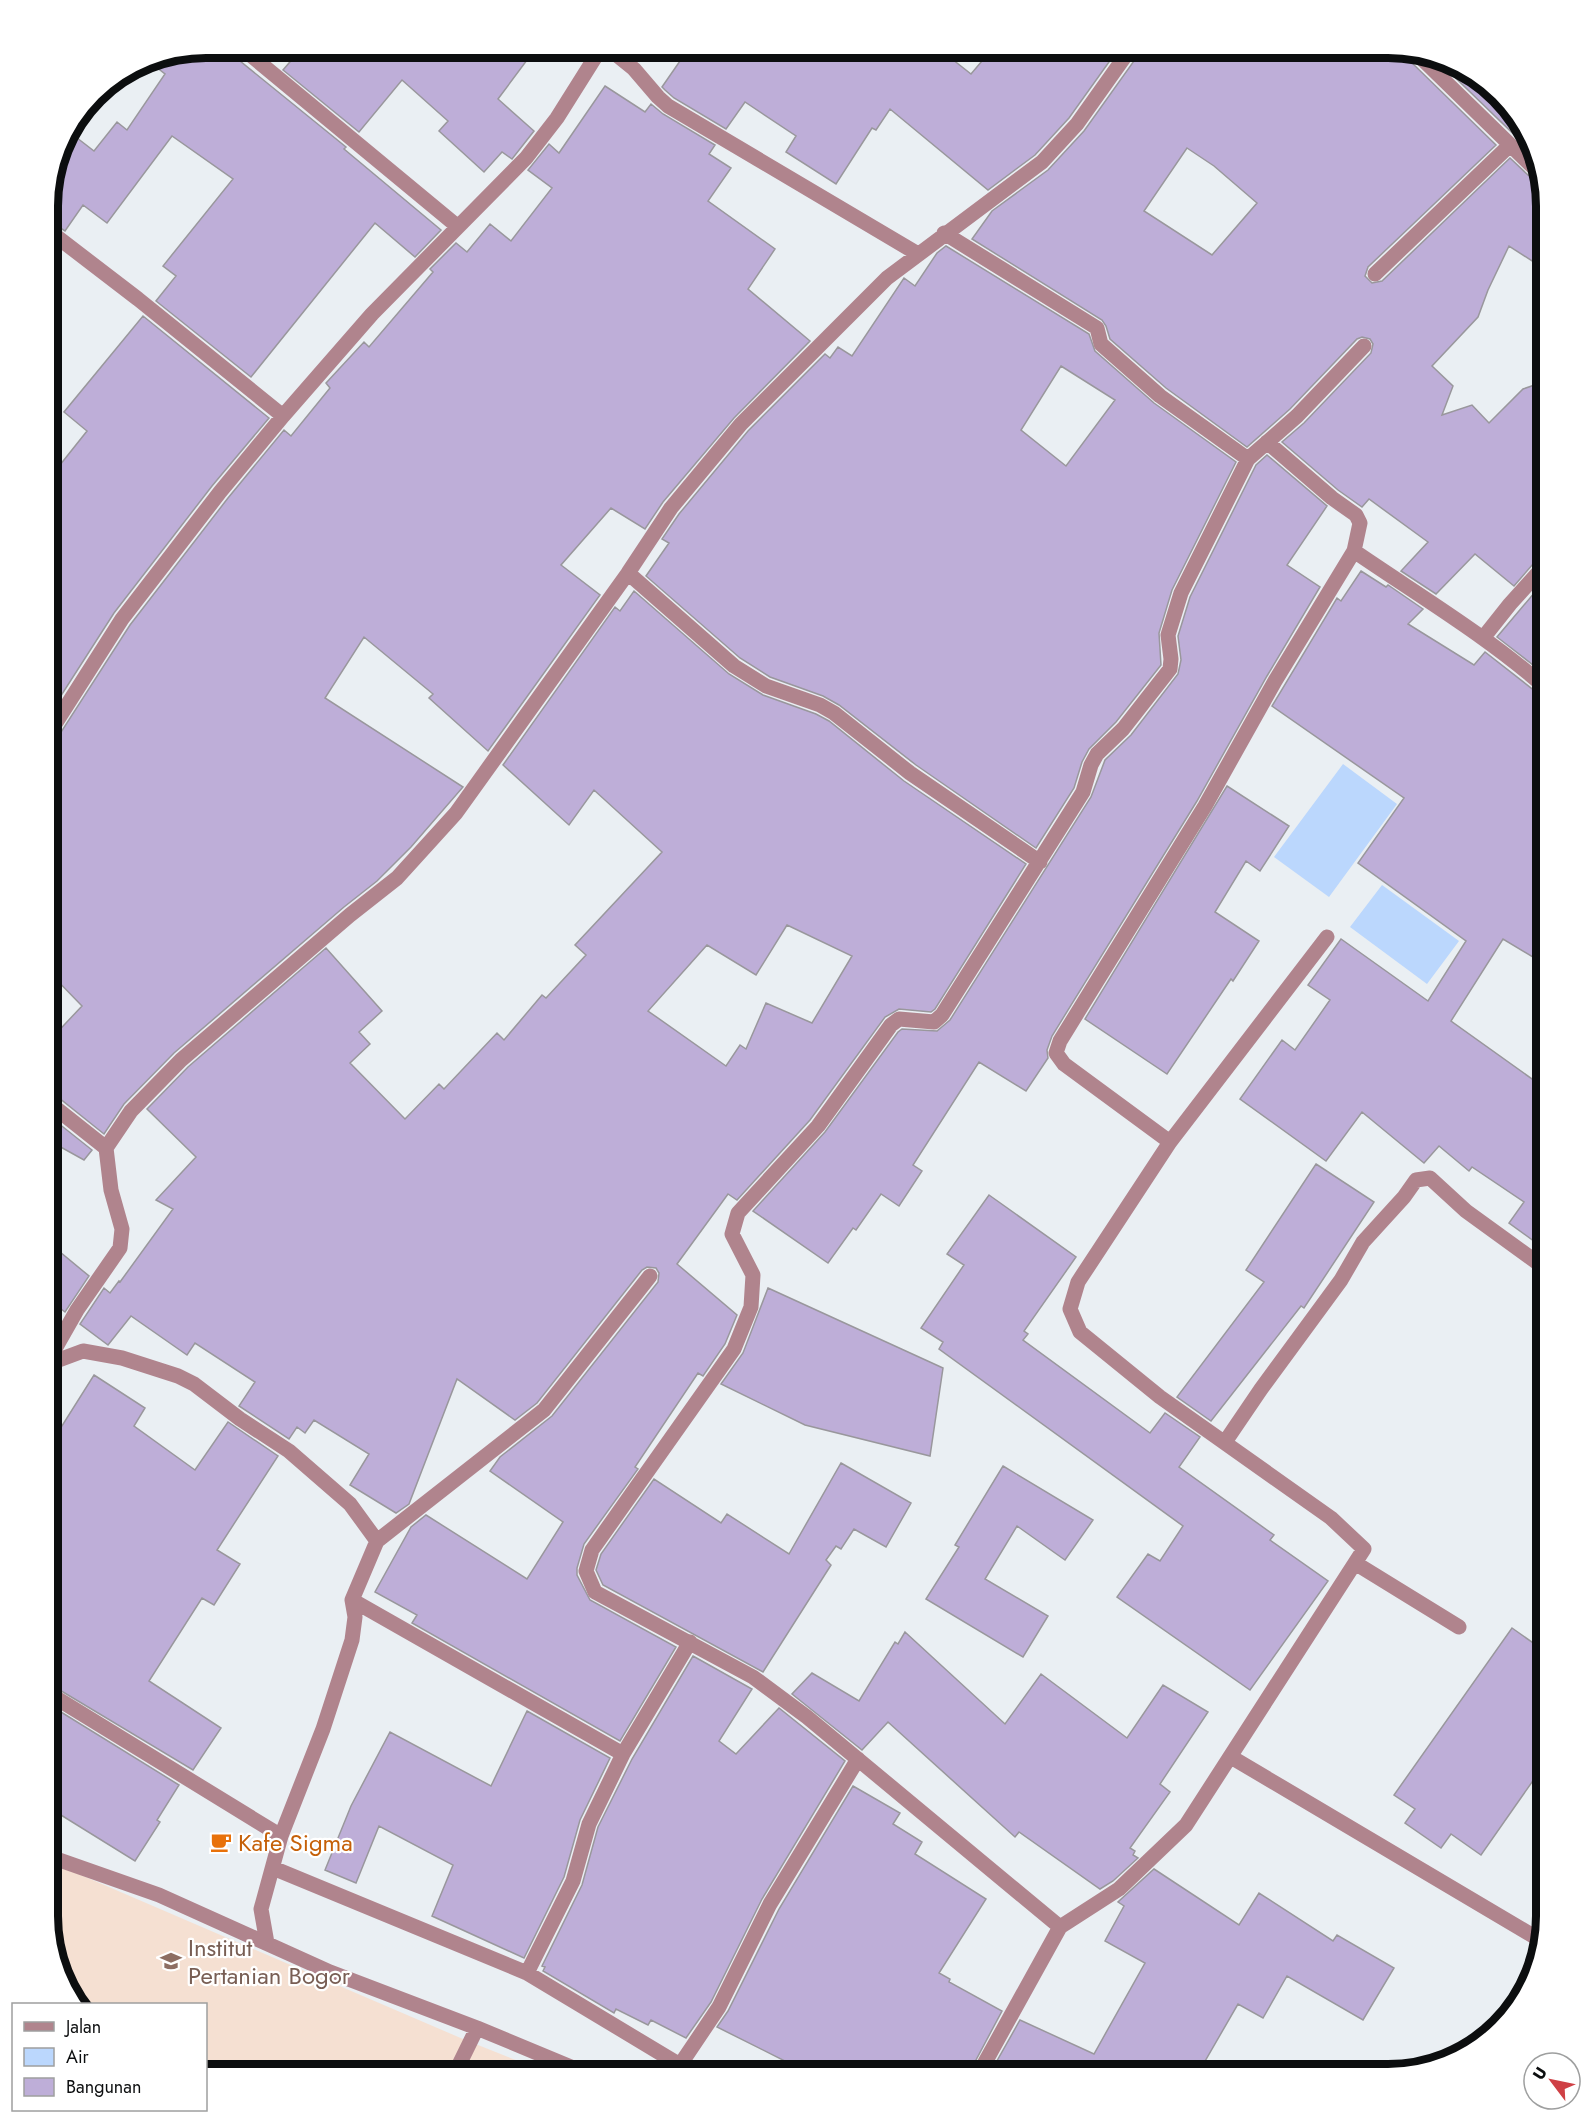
<svg xmlns="http://www.w3.org/2000/svg" width="1594" height="2123" viewBox="0 0 1594 2123" font-family="Jost,sans-serif">
  <style>
    .education { fill: #f5e0d2 }
    .water { fill: #bbd7fd }
    .building { fill: #beaed8; stroke: #99979c; stroke-width: 1.5; fill-rule: evenodd }
    .lines { fill: none; stroke-linecap: round; stroke-linejoin: round }
    .minor { stroke: #b0848d; stroke-width: 15 }
    .labels { text-anchor: middle; dominant-baseline: central; stroke-width: 4.5; stroke-linejoin: round; paint-order: stroke }
    .food-label { font-size: 24px; fill: #c56008; stroke: #fff; text-anchor: start }
    .education-label { font-size: 24px; fill: #785e54; stroke: #fff; text-anchor: start }
    .rim { fill: none; stroke: #0c0e0f; stroke-width: 8 }
  </style>
  <rect width="100%" height="100%" fill="#eaeff3"/>
  <!-- education -->
  <path class="education" d="M 48,1865 L 74,1872 L 463,2039 L 553,2075 L 206,2075 L 206,2004 L 75,2004 L 48,1917 Z"/>
  <!-- water -->
  <path class="water" d="M 1343,764 L 1397,804 L 1329,897 L 1274,857 Z
    M 1382,885 L 1459,941 L 1427,984 L 1350,927 Z"/>
  <!-- building -->
  <path class="building" d="M 206,48 L 224,48 L 346,147 L 344,149 L 441,230 L 415,257 L 375,223 L 251,377 L 156,301 L 176,276 L 163,266 L 233,179 L 172,136 L 107,223 L 83,205 L 65,231 L 48,220 L 48,195 L 64,136 L 68,131 L 94,151 L 117,122 L 127,130 L 165,74 L 147,60 Z
    M 302,48 L 536,48 L 498,99 L 534,131 L 512,159 L 502,152 L 484,172 L 439,131 L 448,121 L 402,80 L 359,132 L 283,70 Z
    M 689,48 L 938,48 L 971,74 L 993,48 L 1119,48 L 1069,118 L 1035,155 L 988,190 L 890,109 L 876,130 L 872,128 L 836,184 L 786,152 L 796,136 L 745,102 L 726,129 L 674,98 L 665,90 L 662,87 Z
    M 1141,48 L 1398,48 L 1408,51 L 1410,61 L 1496,145 L 1368,267 L 1365,276 L 1372,283 L 1382,281 L 1510,158 L 1528,175 L 1537,177 L 1546,206 L 1546,270 L 1509,246 L 1488,290 L 1478,317 L 1432,366 L 1453,386 L 1442,415 L 1472,405 L 1489,423 L 1523,389 L 1546,381 L 1546,554 L 1539,557 L 1514,586 L 1475,554 L 1436,594 L 1401,571 L 1428,542 L 1369,499 L 1362,507 L 1338,490 L 1282,442 L 1304,423 L 1371,353 L 1373,344 L 1370,339 L 1362,337 L 1357,339 L 1290,409 L 1247,447 L 1166,388 L 1110,339 L 1106,326 L 1102,320 L 972,239 L 992,211 L 1048,170 L 1084,131 L 1139,54 ZM 1187,148 L 1214,166 L 1257,203 L 1212,255 L 1144,211 Z
    M 1437,60 L 1467,69 L 1520,119 L 1529,149 Z
    M 605,86 L 645,112 L 651,104 L 663,114 L 715,145 L 709,154 L 731,168 L 708,201 L 775,249 L 748,289 L 810,341 L 734,418 L 663,502 L 645,529 L 611,508 L 561,565 L 600,595 L 488,751 L 429,698 L 433,694 L 364,637 L 325,698 L 463,787 L 411,847 L 377,881 L 344,907 L 174,1053 L 124,1104 L 104,1134 L 54,1094 L 48,1092 L 48,1042 L 82,1006 L 48,971 L 48,745 L 56,740 L 130,625 L 228,498 L 284,430 L 291,436 L 330,388 L 326,383 L 364,342 L 369,347 L 433,272 L 430,269 L 456,243 L 467,252 L 490,224 L 511,241 L 552,188 L 528,170 L 549,144 L 559,153 Z
    M 946,246 L 1089,334 L 1095,351 L 1154,403 L 1236,462 L 1172,590 L 1159,633 L 1161,665 L 1116,722 L 1089,749 L 1082,762 L 1074,788 L 1036,848 L 916,765 L 839,705 L 823,696 L 770,677 L 740,658 L 646,576 L 669,543 L 662,539 L 679,514 L 748,431 L 825,354 L 830,358 L 838,347 L 852,356 L 904,278 L 915,286 L 937,253 ZM 1061,366 L 1115,400 L 1066,466 L 1021,430 Z
    M 143,316 L 269,418 L 212,486 L 114,613 L 48,716 L 48,480 L 87,431 L 64,412 Z
    M 1267,455 L 1327,506 L 1287,565 L 1320,587 L 1267,676 L 1197,801 L 1052,1036 L 1047,1050 L 1048,1058 L 1026,1091 L 979,1062 L 913,1165 L 922,1171 L 899,1206 L 881,1194 L 856,1230 L 853,1228 L 828,1263 L 753,1211 L 825,1132 L 898,1032 L 902,1029 L 937,1031 L 950,1020 L 1091,797 L 1105,760 L 1131,735 L 1178,674 L 1181,660 L 1178,636 L 1190,597 L 1256,465 Z
    M 1361,571 L 1386,587 L 1388,585 L 1423,609 L 1408,624 L 1474,665 L 1485,652 L 1540,695 L 1546,698 L 1546,965 L 1503,939 L 1451,1021 L 1546,1089 L 1546,1250 L 1509,1223 L 1524,1202 L 1472,1167 L 1469,1171 L 1439,1146 L 1424,1163 L 1362,1112 L 1326,1161 L 1240,1099 L 1282,1040 L 1295,1050 L 1330,1000 L 1308,985 L 1341,939 L 1428,1001 L 1466,941 L 1358,863 L 1404,798 L 1272,706 L 1337,598 L 1341,601 Z
    M 1546,579 L 1546,675 L 1497,637 Z
    M 634,591 L 729,674 L 763,695 L 816,714 L 829,721 L 904,781 L 1026,864 L 935,1009 L 931,1012 L 899,1009 L 885,1017 L 810,1120 L 737,1200 L 728,1194 L 677,1264 L 737,1315 L 725,1344 L 703,1376 L 698,1373 L 635,1467 L 638,1469 L 584,1544 L 577,1568 L 577,1575 L 590,1600 L 676,1647 L 620,1741 L 412,1623 L 417,1615 L 375,1592 L 411,1527 L 426,1515 L 527,1579 L 563,1522 L 490,1471 L 500,1457 L 552,1416 L 658,1282 L 659,1273 L 656,1268 L 647,1267 L 642,1270 L 537,1403 L 515,1420 L 457,1379 L 409,1504 L 396,1513 L 350,1485 L 369,1454 L 314,1420 L 305,1433 L 297,1427 L 289,1439 L 239,1406 L 255,1382 L 195,1343 L 187,1355 L 131,1316 L 108,1345 L 80,1324 L 104,1288 L 110,1293 L 119,1281 L 120,1282 L 173,1209 L 156,1200 L 196,1157 L 147,1109 L 188,1067 L 326,948 L 382,1011 L 359,1032 L 370,1044 L 350,1063 L 405,1119 L 439,1084 L 444,1089 L 497,1033 L 504,1040 L 542,995 L 546,998 L 586,955 L 575,945 L 662,852 L 594,790 L 569,825 L 503,765 L 615,607 L 620,611 ZM 787,925 L 852,956 L 812,1023 L 766,1003 L 746,1049 L 740,1045 L 726,1066 L 648,1011 L 707,945 L 756,975 Z
    M 1227,786 L 1289,826 L 1260,871 L 1246,861 L 1215,912 L 1259,941 L 1233,981 L 1231,979 L 1167,1074 L 1085,1019 Z
    M 48,1115 L 92,1150 L 84,1160 L 48,1140 Z
    M 1316,1164 L 1374,1202 L 1304,1308 L 1301,1306 L 1211,1421 L 1177,1397 L 1264,1282 L 1246,1270 Z
    M 989,1195 L 1076,1257 L 1024,1331 L 1028,1334 L 1023,1340 L 1150,1433 L 1165,1413 L 1200,1437 L 1179,1467 L 1274,1535 L 1270,1540 L 1328,1581 L 1250,1690 L 1117,1597 L 1148,1554 L 1160,1561 L 1183,1526 L 939,1349 L 943,1342 L 921,1328 L 964,1265 L 947,1254 Z
    M 48,1242 L 89,1276 L 65,1312 L 48,1299 Z
    M 768,1288 L 943,1368 L 930,1456 L 805,1425 L 721,1384 L 743,1353 Z
    M 94,1375 L 145,1408 L 134,1426 L 195,1470 L 228,1422 L 278,1456 L 217,1550 L 240,1564 L 214,1605 L 202,1598 L 149,1681 L 221,1728 L 193,1770 L 48,1683 L 48,1448 Z
    M 841,1463 L 911,1503 L 886,1547 L 854,1529 L 841,1549 L 836,1546 L 826,1560 L 831,1565 L 763,1672 L 603,1585 L 596,1570 L 601,1554 L 654,1479 L 721,1523 L 727,1514 L 789,1554 Z
    M 1003,1466 L 1093,1520 L 1065,1560 L 1017,1526 L 985,1579 L 1048,1616 L 1023,1657 L 926,1599 L 959,1547 L 955,1545 Z
    M 1512,1628 L 1546,1652 L 1546,1762 L 1481,1855 L 1451,1834 L 1441,1848 L 1405,1823 L 1415,1809 L 1394,1795 Z
    M 905,1632 L 1005,1724 L 1041,1674 L 1127,1738 L 1163,1685 L 1208,1712 L 1160,1784 L 1170,1792 L 1130,1848 L 1135,1851 L 1133,1855 L 1138,1858 L 1113,1881 L 1100,1889 L 1019,1832 L 1015,1837 L 888,1722 L 862,1750 L 792,1694 L 812,1673 L 859,1701 L 895,1642 L 898,1644 Z
    M 693,1656 L 752,1689 L 719,1741 L 736,1754 L 779,1708 L 845,1761 L 762,1899 L 711,2002 L 686,2038 L 651,2020 L 648,2025 L 616,2009 L 614,2013 L 543,1971 L 545,1967 L 542,1966 L 582,1885 L 598,1827 L 632,1759 Z
    M 48,1704 L 179,1785 L 157,1820 L 160,1822 L 135,1861 L 48,1807 Z
    M 527,1711 L 610,1758 L 580,1820 L 564,1877 L 524,1958 L 432,1916 L 453,1865 L 379,1826 L 356,1883 L 325,1870 L 351,1806 L 390,1732 L 491,1786 Z
    M 853,1786 L 900,1813 L 893,1824 L 922,1842 L 915,1854 L 986,1899 L 939,1973 L 950,1979 L 949,1982 L 1002,2011 L 968,2075 L 778,2075 L 785,2061 L 717,2027 L 728,2011 L 779,1909 Z
    M 1154,1869 L 1239,1925 L 1259,1893 L 1333,1941 L 1337,1935 L 1394,1968 L 1363,2020 L 1287,1976 L 1263,2018 L 1238,2004 L 1197,2075 L 989,2075 L 1020,2020 L 1094,2054 L 1145,1963 L 1105,1941 L 1124,1906 L 1118,1902 Z"/>
  <g class="lines">
    <!-- minor -->
    <path class="minor" d="M 242,48 L 457,226
      M 608,48 L 634,69 L 658,97 L 668,106 L 918,254
      M 1417,54 L 1534,168
      M 48,230 L 138,299 L 283,416
      M 944,233 L 1097,328 L 1101,344 L 1160,396 L 1248,459
      M 1375,274 L 1510,145
      M 1267,442 L 1332,498 L 1356,515 L 1360,523 L 1354,551 C 1418,595 1487,636 1546,688
      M 628,573 L 734,666 L 766,686 L 820,705 L 834,713 L 910,773 L 1040,862
      M 1483,638 L 1510,604 L 1546,564
      M 48,735 L 122,619 L 220,492 L 283,416 L 372,314 L 526,158 L 557,118 L 601,48
      M 48,1102 L 106,1148
      M 1170,1142 L 1064,1064 L 1056,1053 L 1060,1041 L 1205,806 L 1275,681 L 1354,551
      M 48,1361 L 77,1310 L 120,1248 L 122,1229 L 111,1190 L 106,1148 L 131,1111 L 181,1060 L 350,915 L 397,878 L 456,813 L 628,573 L 671,508 L 741,424 L 887,278 L 1042,162 L 1077,124 L 1131,48
      M 48,1364 L 83,1351 L 122,1358 L 178,1376 L 194,1384 L 240,1419 L 289,1451 L 350,1504 L 377,1541 L 352,1600 L 355,1617 L 352,1640 L 323,1729 L 281,1836 L 261,1909 L 267,1943
      M 1225,1442 L 1261,1389 L 1341,1280 L 1363,1242 L 1404,1197 L 1416,1180 L 1430,1178 L 1466,1211 L 1546,1269
      M 377,1541 L 544,1410 L 650,1276
      M 1355,1563 L 1459,1627
      M 352,1600 L 623,1754
      M 48,1693 L 281,1836
      M 1231,1757 L 1540,1940
      M 48,1856 L 159,1895 L 330,1972 L 477,2028 L 590,2075
      M 273,1868 L 527,1973 L 680,2065 L 703,2075
      M 1060,1927 L 807,1717 L 753,1677 L 595,1592 L 586,1571 L 592,1550 L 734,1349 L 751,1307 L 753,1275 L 732,1234 L 738,1213 L 818,1126 L 891,1025 L 899,1019 L 934,1022 L 942,1015 L 1083,792 L 1091,765 L 1097,754 L 1123,729 L 1170,669 L 1171,659 L 1168,635 L 1181,593 L 1248,459 L 1297,416 L 1364,346
      M 527,1973 L 573,1881 L 589,1824 L 623,1754 L 690,1642
      M 680,2065 L 719,2007 L 770,1904 L 858,1759
      M 454,2075 L 477,2028
      M 978,2075 L 1060,1927 L 1119,1889 L 1186,1825 L 1364,1549 L 1331,1518 L 1160,1397 L 1080,1332 L 1070,1309 L 1078,1282 L 1170,1142 L 1327,937"/>
  </g>
  <!-- icons -->
  <defs>
    <symbol id="cafe-bare" viewBox="-9 -9 18 18"><path d="M-5.5-4.5H6V0H3Q3 3.5 0 3.5H-2.5Q-5.5 3.5-5.5 0ZM3-3.2v2h1.7v-2ZM-6 4.5H4V6H-6Z" fill="#e8710a" stroke="#fff" stroke-width="2.5" paint-order="stroke"/></symbol>
    <symbol id="university-bare" viewBox="-9 -9 18 18"><path d="M0-5L7-2L0 1L-7-2ZM-4 1L0 2.5L4 1V4Q0 6-4 4Z" fill="#8d6e63" stroke="#fff" stroke-width="2.5" paint-order="stroke"/></symbol>
  </defs>
  <g fill-rule="evenodd">
    <use href="#cafe-bare" x="206" y="1827" width="30" height="30"/>
    <use href="#university-bare" x="156" y="1946" width="30" height="30"/>
  </g>
  <g class="labels">
    <!-- food labels -->
    <g class="food-label">
      <text x="238" y="1842">Kafe Sigma</text>
    </g>
    <!-- education labels -->
    <g class="education-label">
      <text x="188" y="1947">Institut<tspan x="188" dy="28">Pertanian Bogor</tspan></text>
    </g>
  </g>
  <!-- crop -->
  <path d="M0 0H1594V2123H0ZM206 58H1388A148 148 0 0 1 1536 206V1916A148 148 0 0 1 1388 2064H206A148 148 0 0 1 58 1916V206A148 148 0 0 1 206 58Z" fill="#fff" fill-rule="evenodd"/>
  <path class="rim" d="M206 58H1388A148 148 0 0 1 1536 206V1916A148 148 0 0 1 1388 2064H206A148 148 0 0 1 58 1916V206A148 148 0 0 1 206 58Z"/>
  <!-- legend -->
  <rect x="12" y="2003" width="195" height="108" fill="#ffffff" stroke="#9e9f9f" stroke-width="1.5"/>
  <rect x="24" y="2022" width="30" height="9" fill="#b0848d" stroke="#9e9f9f" stroke-width="1.5"/>
  <text x="66" y="2033" font-size="18" fill="#0c0e0f">Jalan</text>
  <rect x="24" y="2048" width="30" height="18" fill="#bbd7fd" stroke="#9e9f9f" stroke-width="1.5"/>
  <text x="66" y="2063" font-size="18" fill="#0c0e0f">Air</text>
  <rect x="24" y="2078" width="30" height="18" fill="#beaed8" stroke="#9e9f9f" stroke-width="1.5"/>
  <text x="66" y="2093" font-size="18" fill="#0c0e0f">Bangunan</text>
  <!-- north arrow -->
  <g transform="translate(1552 2081) rotate(302)"><circle r="28" fill="#ffffff" stroke="#9e9f9f" stroke-width="1.5"/>
  <path d="M0-4.5L10 22L0 15L-10 22Z" fill="#cf4045"/>
  <text y="-9" font-size="16" font-weight="bold" text-anchor="middle" fill="#0c0e0f">U</text>
  </g>
</svg>
